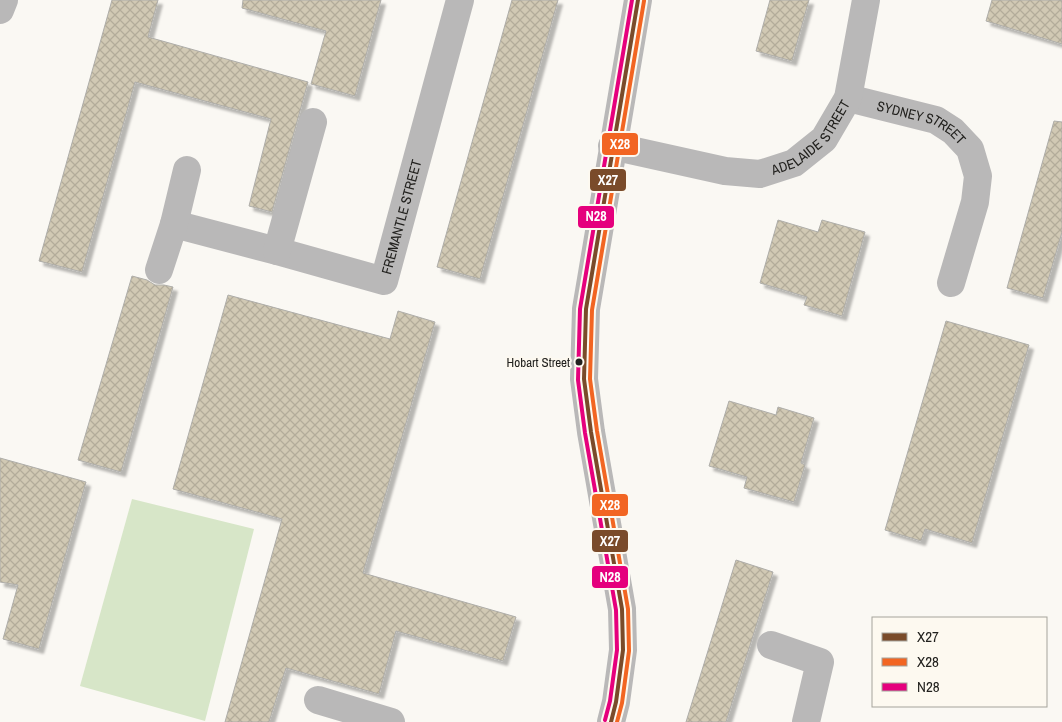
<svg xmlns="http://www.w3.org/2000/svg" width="1062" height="722" viewBox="0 0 1062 722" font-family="'Archivo Narrow',sans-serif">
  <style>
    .grass { fill: #d7e6c8 }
    .building { fill: url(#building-cross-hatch); stroke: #aeada9; filter: url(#shadow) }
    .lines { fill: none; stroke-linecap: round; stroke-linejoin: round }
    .minor { stroke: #b9b8b8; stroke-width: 28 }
    .bus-1-casing { stroke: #fdf9f0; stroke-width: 8 }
    .bus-2-casing { stroke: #fdf9f0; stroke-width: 8 }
    .bus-3-casing { stroke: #fdf9f0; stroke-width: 8 }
    .bus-1 { stroke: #7a4b2a; stroke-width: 4 }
    .bus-2 { stroke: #f26522; stroke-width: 4 }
    .bus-3 { stroke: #e5007d; stroke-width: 4 }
    .bus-dot { fill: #22211e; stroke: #fdf9f0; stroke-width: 2 }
    .labels { text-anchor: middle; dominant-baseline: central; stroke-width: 4; stroke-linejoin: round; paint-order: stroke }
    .bus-label { font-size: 13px; fill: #22211e; stroke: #fdf9f0; text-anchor: end }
    .street-label { font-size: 14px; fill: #22211e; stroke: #fdf9f0 }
    .line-badge { stroke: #fdf9f0; stroke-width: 2 }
    .badge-label { font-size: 14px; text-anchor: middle; font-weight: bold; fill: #fff }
  </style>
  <defs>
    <pattern id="building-cross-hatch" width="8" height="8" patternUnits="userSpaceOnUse" patternTransform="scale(1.25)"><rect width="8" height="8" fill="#d1c9b4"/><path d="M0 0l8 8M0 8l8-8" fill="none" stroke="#b3ac9a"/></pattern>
    <filter id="shadow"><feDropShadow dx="4.5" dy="4.5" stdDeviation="1" flood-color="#0004"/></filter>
  </defs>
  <rect width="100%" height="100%" fill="#faf8f3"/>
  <!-- grass -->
  <path class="grass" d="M 132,499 L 254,529 L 205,721 L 80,686 Z"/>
  <!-- building -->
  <path class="building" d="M 112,0 L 158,0 L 148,37 L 308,82 L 272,212 L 249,206 L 271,119 L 135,82 L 82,272 L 39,261 Z
    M 243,0 L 381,0 L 355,96 L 311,84 L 326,31 L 242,8 Z
    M 512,0 L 558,0 L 480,279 L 437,267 Z
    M 770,0 L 809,0 L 792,61 L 756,51 Z
    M 992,0 L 1062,0 L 1062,44 L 986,21 Z
    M 1054,121 L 1062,122 L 1062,232 L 1043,298 L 1007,288 Z
    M 778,220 L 818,232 L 822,220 L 865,232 L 842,316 L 804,305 L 807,297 L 760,283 Z
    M 132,276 L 147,280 L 155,285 L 164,285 L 173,287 L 121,472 L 78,460 Z
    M 228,295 L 390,339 L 398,311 L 435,322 L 363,573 L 516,617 L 503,661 L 396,631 L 379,694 L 286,668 L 269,722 L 225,722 L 282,519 L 173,489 Z
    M 946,321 L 1029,345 L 972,543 L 925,529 L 921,541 L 885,530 Z
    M 729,401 L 776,415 L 778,407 L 814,418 L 801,463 L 805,465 L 794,502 L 744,488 L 747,477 L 709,466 Z
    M 0,458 L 86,482 L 39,649 L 3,639 L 18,585 L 0,582 Z
    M 736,560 L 773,572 L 726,722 L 686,722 Z"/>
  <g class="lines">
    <!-- minor -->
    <g class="minor">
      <path d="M 0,10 L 4,0"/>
      <path id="s1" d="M 848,98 L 936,120 L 953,131 L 970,149 L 978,176 L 975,202 L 951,283"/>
      <path id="s2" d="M 612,146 L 725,171 L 760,174 L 794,163 L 824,139 L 848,98 L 866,0"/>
      <path id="s3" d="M 174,224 L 277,251 L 384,281 L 460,0"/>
      <path d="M 277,251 L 313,122"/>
      <path d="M 159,270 L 174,224 L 187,170"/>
      <path d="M 771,645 L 820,662 L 806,722"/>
      <path d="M 318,700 L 391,722"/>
      <path d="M 611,722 L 616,702 L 623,650 L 622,609 L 591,432 L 584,379 L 586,309 L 638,0"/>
    </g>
    <defs>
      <path id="bus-1" d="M 611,722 L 616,702 L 623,650 L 622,609 L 591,432 L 584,379 L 586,309 L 638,0"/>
      <path id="bus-2" d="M 617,722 L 622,703 L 629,651 L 628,609 L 597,431 L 590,379 L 592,310 L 644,1"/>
      <path id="bus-3" d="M 605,720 L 610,701 L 617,650 L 616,610 L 585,433 L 578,380 L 580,309 L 632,0"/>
    </defs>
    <!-- bus-1 casing -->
    <use href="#bus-1" class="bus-1-casing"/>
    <!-- bus-2 casing -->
    <use href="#bus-2" class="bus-2-casing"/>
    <!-- bus-3 casing -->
    <use href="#bus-3" class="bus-3-casing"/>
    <!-- bus-1 -->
    <use href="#bus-1" class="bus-1"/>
    <!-- bus-2 -->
    <use href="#bus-2" class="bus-2"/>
    <!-- bus-3 -->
    <use href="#bus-3" class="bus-3"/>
  </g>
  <!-- markers -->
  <circle class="bus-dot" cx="579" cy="362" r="4.5"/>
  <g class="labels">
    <!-- bus labels -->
    <g class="bus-label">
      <text x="570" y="362">Hobart Street</text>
    </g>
    <!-- street labels -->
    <g class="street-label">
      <text stroke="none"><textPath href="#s1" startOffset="78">SYDNEY STREET</textPath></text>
      <text stroke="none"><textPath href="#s2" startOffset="216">ADELAIDE STREET</textPath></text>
      <text stroke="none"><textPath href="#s3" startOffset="284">FREMANTLE STREET</textPath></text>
    </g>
  </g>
  <g class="line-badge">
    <rect x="601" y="132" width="38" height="24" rx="5" fill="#f26522"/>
    <rect x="589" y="168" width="38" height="24" rx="5" fill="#7a4b2a"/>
    <rect x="577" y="205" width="38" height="24" rx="5" fill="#e5007d"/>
    <rect x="591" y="493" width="38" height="24" rx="5" fill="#f26522"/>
    <rect x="591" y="529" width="38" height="24" rx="5" fill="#7a4b2a"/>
    <rect x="591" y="565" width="38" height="24" rx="5" fill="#e5007d"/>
  </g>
  <g class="badge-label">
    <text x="620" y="149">X28</text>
    <text x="608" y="185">X27</text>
    <text x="596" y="221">N28</text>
    <text x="610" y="510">X28</text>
    <text x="610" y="546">X27</text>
    <text x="610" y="582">N28</text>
  </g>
  <!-- legend -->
  <rect x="872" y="617" width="175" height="90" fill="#fdf9f0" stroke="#a5a39c"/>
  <rect x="882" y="633" width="25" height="8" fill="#7a4b2a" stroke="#a5a39c"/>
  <text x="917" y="642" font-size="15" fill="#22211e">X27</text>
  <rect x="882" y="658" width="25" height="8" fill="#f26522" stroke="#a5a39c"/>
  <text x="917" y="667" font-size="15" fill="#22211e">X28</text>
  <rect x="882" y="683" width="25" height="8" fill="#e5007d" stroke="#a5a39c"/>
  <text x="917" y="692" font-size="15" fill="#22211e">N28</text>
</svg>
